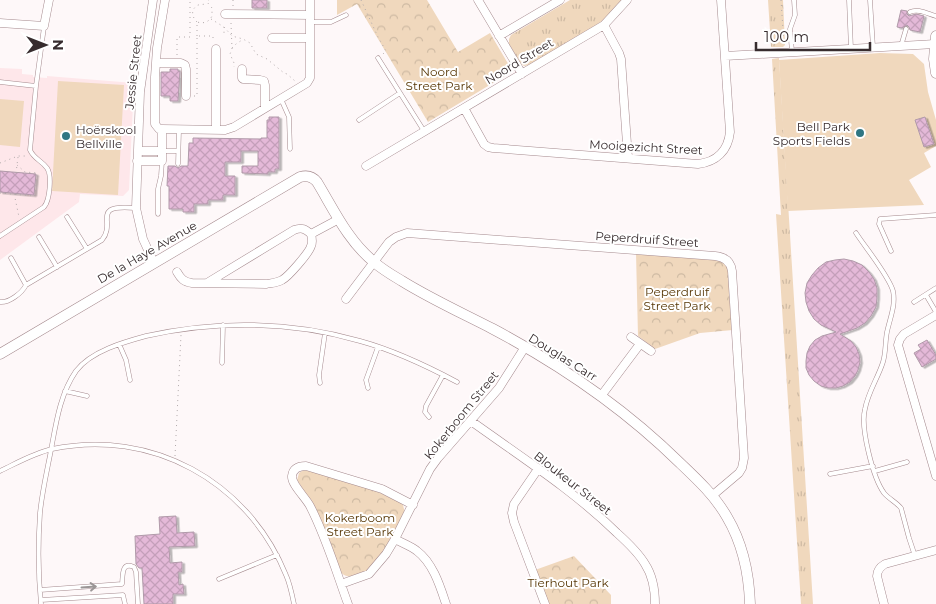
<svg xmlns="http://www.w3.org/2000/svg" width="936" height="604" viewBox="0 0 936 604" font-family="Montserrat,sans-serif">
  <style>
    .built { fill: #fee7ea }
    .grass { fill: url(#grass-tufts) }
    .park { fill: url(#park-crowns) }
    .garden { fill: #f0d8bd }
    .building { fill: url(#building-cross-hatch); stroke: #b09aa9; filter: url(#shadow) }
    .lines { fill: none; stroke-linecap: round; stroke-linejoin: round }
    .service-casing { stroke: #a58a8e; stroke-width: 5 }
    .minor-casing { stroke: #a58a8e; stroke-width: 9 }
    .tertiary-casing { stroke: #a58a8e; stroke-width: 11 }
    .path { stroke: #b2aaab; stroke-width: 1; stroke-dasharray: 1 4; stroke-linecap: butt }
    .service { stroke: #fff; stroke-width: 4 }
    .minor { stroke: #fff; stroke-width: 8 }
    .tertiary { stroke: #fff; stroke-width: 10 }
    .oneway { stroke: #9b9696 }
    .poi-dot { fill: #307683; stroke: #fff; stroke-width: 2 }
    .labels { text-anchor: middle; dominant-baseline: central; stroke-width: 4; stroke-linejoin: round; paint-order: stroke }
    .street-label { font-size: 12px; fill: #372c2e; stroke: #fff }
    .park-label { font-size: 12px; fill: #583807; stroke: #fff }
    .poi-label { font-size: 12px; fill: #372c2e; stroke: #fff; text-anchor: end }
  </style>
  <defs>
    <pattern id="grass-tufts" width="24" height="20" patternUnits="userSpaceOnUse" patternTransform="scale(1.25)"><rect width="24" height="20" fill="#f0d8bd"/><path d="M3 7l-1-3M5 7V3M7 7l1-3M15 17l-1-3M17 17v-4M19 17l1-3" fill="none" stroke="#cebaa3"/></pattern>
    <pattern id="park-crowns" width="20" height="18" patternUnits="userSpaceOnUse" patternTransform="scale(1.25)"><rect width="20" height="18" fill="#f0d8bd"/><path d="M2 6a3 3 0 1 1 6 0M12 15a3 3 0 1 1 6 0" fill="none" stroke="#cebaa3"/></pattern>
    <pattern id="building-cross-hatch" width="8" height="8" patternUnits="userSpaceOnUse" patternTransform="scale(1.25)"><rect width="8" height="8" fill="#e4b9d8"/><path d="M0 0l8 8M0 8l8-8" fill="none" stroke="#c49fba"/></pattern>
    <filter id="shadow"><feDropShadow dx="2.5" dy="1.5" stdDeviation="0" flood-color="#0004"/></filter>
  </defs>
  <rect width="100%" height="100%" fill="#fef8f9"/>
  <!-- built -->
  <path class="built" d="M 0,68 L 22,69 L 22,74 L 33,75 L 33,77 L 47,78 L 47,76 L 134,83 L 129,190 L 123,196 L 80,194 L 79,202 L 0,260 Z"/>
  <!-- grass -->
  <path class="grass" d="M 570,0 L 623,0 L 609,16 L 598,24 L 529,65 L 524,66 L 521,64 L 509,44 L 509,39 L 511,35 Z
    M 768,0 L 783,0 L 785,45 L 783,47 L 771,47 Z
    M 779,58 L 813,604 L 801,604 L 776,214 L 781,215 L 772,59 Z"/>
  <!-- park -->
  <path class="park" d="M 337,0 L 427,0 L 458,52 L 490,33 L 510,67 L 510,71 L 508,74 L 428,122 L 357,4 L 337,15 Z
    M 636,253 L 719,259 L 725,263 L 728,269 L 733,330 L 700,333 L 655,349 L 638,336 Z
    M 305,469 L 374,490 L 400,502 L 403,505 L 405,513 L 386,548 L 368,570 C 359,576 348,580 340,572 L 317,511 L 297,480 L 299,473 Z
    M 574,556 L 611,595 L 611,604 L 548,604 L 535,570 Z"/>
  <!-- garden -->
  <path class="garden" d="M 880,53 L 913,54 L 924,64 L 928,92 L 936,120 L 936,146 L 924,153 L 931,167 L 909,180 L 924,205 L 788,211 L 779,60 Z
    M 58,81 L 124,85 L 118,195 L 52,191 Z
    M 0,99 L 24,101 L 20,147 L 0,145 Z"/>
  <!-- building -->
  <path class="building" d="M 252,0 L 267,0 L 267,8 L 252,8 Z
    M 901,10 L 907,11 L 907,14 L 909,16 L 916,14 L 924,16 L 920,32 L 910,30 L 909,27 L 907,25 L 902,28 L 897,27 Z
    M 170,69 L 178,69 L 178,71 L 180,71 L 178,101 L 170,101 L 170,96 L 161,96 L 161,72 L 170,72 Z
    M 269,117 L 279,117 L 279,169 L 275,169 L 275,172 L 268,172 L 268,174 L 242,173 L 242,166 L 258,166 L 258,151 L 241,151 L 241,162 L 225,162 L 225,176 L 235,176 L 235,195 L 223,195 L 223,200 L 208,200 L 208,204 L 194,204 L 194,212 L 183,212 L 183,209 L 169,209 L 169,186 L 167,186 L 168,166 L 175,166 L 178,168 L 181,166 L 188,166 L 189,143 L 193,143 L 193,138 L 261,139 L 261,138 L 267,138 L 267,120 L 269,120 Z
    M 925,117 L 934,144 L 924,147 L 915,120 Z
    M 0,171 L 36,174 L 34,195 L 0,192 Z
    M 844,259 L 853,261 L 862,265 L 869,272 L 874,279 L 877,288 L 877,298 L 876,307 L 871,316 L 865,323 L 857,328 L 840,334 L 851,341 L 856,347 L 859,354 L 860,362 L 858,370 L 855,376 L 850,382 L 843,386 L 836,388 L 828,388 L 821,386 L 814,381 L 809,375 L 806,368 L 806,361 L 807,353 L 810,346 L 815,340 L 822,336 L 836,332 L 821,325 L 814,319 L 809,311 L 806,302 L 805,293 L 807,283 L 812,275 L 818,268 L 826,262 L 835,260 Z
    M 927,340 L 936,355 L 936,359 L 922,367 L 914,353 L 921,349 L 918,345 Z
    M 176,516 L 177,533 L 194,532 L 195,546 L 169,547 L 170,563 L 182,562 L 182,572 L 178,572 L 179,585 L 183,584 L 184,594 L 173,594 L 173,604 L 144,604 L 142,568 L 139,568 L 136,564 L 135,536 L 160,534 L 159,517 Z"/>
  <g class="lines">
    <defs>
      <path id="service" d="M 849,0 L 851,49
        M 870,0 L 873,47
        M 910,12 C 918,8 928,14 936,16
        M 310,22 L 331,22 L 346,15
        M 901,46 L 906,29
        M 792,51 L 790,29 L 795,15 L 794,0
        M 378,58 L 424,131
        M 0,82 L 36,86
        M 281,99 L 289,117 L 290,149
        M 359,120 L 400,93
        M 162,151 L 178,151
        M 178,164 L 179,130
        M 158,214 L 158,189 L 161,176 L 162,161
        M 67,217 L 87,249
        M 856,233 C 865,247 889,276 893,291 C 896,305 890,318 887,332 C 885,342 886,352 883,362 C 878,378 868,392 865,409 C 860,427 873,478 884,493 C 889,499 896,502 901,508 L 909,538 L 915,556
        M 0,236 L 44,207 C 50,200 52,175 47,168 C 41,160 34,159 30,150 L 36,86 L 44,27
        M 39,237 L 57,267
        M 891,251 L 879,224 L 880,219 L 936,215
        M 11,258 L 26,285
        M 926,295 L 936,312
        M 0,302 C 9,303 22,293 26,285 L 102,240 C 117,222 89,204 136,208
        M 914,302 L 936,288
        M 119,344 L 126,360 L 130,380
        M 222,363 L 223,325
        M 320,383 L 319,375 L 325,333
        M 368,388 L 366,380 L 378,347
        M 65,391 L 87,396
        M 429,417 L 425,412 L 426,406 L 443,375
        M 0,471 C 17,463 34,453 52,449 C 151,428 248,481 286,575 C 290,584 292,594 294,604
        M 875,471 L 907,462
        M 830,474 L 873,466
        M 219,579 L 277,555
        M 40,590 L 122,584 C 123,576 121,561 134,567 L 136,572 L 138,604
        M 41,600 L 123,595 L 125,604
        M 41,604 C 38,574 38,543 40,513 C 42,492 47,471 51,450 C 56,423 60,394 76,371 C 91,351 124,342 146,336 C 216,320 291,321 360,341 C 393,350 427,366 457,382"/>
      <path id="minor" d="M 153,0 L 140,92 L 136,208 L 143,239 L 154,263
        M 165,0 L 157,48 L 155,77 L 155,124 L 159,129 L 162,129 L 225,130 L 234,127 L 307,83 L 310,78 L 310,0
        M 478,0 L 522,74
        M 225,14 L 310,15
        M 0,23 L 44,26 L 49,0
        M 604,25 L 619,53 L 621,59 L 628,158
        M 499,36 L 560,0
        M 272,38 L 310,38
        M 725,56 L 935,44
        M 156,63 L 181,63 L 185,65 L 186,69 L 186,96
        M 242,69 L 242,78 L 243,79 L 260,80 L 264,81 L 265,85 L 265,108
        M 464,108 L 484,144 L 488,147 L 493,148 L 698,164 C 716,162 728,151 730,132 L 721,0
        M 216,130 L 216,49
        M 138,151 L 162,151
        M 137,161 L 162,161 L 162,129
        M 366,166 L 604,25 L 627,0
        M 311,234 L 339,219
        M 177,272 C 181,279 184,282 192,283 L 266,284 C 271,283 277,283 282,280 C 288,277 309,253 311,246 C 313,242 312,238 311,234 C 305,229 302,227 294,230 L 207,283
        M 346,299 L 389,242 L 396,237 L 407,233 L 715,256 C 725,257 731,262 732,271 L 744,458 L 742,468 L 739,473 L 713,495
        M 936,315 L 904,334 L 900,339 L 898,345 L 936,476
        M 631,337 L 651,351
        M 601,396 L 640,344
        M 471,421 C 521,457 573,490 617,533 C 627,542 638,552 645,564 C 653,576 655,590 655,604
        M 538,469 L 514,504 L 512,513 L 514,522 L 545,604
        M 395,539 C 402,543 411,546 417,551 C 433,563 440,586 446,604
        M 341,584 L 369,574 L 386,554 L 395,539 L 430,469 L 438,458 L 499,388 L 525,347
        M 348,604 C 336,571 326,537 310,506 C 306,498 291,484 292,476 C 293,468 299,466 306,466 L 382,489 L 413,505
        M 884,604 L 877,576 C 877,570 880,567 885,564 L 936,550"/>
      <path id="tertiary" d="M 936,36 L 934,59 L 936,73
        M 0,354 L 300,177 C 307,175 313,177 317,182 C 334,210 348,241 374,262 C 383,270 392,275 402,281 C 431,299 462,313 493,329 C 561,365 625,409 680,463 C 698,480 715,496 727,517 C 743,544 749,573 750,604"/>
    </defs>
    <!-- service casing -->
    <use href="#service" class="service-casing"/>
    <!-- minor casing -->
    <use href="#minor" class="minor-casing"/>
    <!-- tertiary casing -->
    <use href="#tertiary" class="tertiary-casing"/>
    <!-- path -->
    <path class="path" d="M 233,0 L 233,6
      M 361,0 L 378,37 L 386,51 L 383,54
      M 781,0 L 784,44
      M 211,19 L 224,27 L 224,36
      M 197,22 C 191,16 191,9 198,5 L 206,4 L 207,3
      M 231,23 L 232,49 L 230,54 L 234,63 L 234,67
      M 224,27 L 232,36 L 243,39 L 250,43 L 256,54 L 267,59 L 284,73 L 287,74 L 295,81
      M 197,36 L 197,22 C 204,24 209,22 212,16 L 212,8 L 207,2 L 209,0
      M 232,48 L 236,44 L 242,40
      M 177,55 L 177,37 L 190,37 L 190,0
      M 194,96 L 197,96 L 197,36 L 213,36 L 213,42
      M 0,163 L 18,156 L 25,156
      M 16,173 L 18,157
      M 0,193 L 35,196 L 37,173 L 25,172 L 17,165
      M 15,194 L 15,198 L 19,217
      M 175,456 L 181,335"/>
    <!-- service -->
    <use href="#service" class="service"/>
    <!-- minor -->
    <use href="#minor" class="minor"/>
    <!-- tertiary -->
    <use href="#tertiary" class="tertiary"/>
  </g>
  <!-- one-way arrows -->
  <defs><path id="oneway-shaft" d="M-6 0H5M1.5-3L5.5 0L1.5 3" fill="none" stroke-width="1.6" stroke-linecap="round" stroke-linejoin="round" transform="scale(1.25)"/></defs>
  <use class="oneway" href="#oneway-shaft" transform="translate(89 587) rotate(-4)"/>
  <!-- markers -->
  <g class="poi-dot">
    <circle cx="860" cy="133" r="5"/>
    <circle cx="66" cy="136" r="5"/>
  </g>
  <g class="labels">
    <!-- street labels -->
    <g class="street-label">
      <text transform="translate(519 61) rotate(-31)">Noord Street</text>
      <text transform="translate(133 72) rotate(-84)">Jessie Street</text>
      <text transform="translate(646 147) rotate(3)">Mooigezicht Street</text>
      <text transform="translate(647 239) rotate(4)">Peperdruif Street</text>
      <text transform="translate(147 252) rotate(-30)">De la Haye Avenue</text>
      <text transform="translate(563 357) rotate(32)">Douglas Carr</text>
      <text transform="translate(461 415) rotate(-51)">Kokerboom Street</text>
      <text transform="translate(573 483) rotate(38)">Bloukeur Street</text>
    </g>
    <!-- park labels -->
    <g class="park-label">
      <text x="439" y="71">Noord<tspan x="439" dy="14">Street Park</tspan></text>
      <text x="677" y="291">Peperdruif<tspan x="677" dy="14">Street Park</tspan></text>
      <text x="360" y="517">Kokerboom<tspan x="360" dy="14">Street Park</tspan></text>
      <text x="568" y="582">Tierhout Park</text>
    </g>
    <!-- poi labels -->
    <g class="poi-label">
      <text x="850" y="126">Bell Park<tspan x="850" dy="14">Sports Fields</tspan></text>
      <text x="76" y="129" text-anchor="start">Hoërskool<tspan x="76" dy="14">Bellville</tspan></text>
    </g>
  </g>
  <!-- north arrow -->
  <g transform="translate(45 45) rotate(90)" stroke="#ffffff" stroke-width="4" paint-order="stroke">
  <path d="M0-4L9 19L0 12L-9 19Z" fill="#372c2e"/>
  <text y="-8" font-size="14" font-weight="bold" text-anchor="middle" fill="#372c2e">N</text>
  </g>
  <!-- scale -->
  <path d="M756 42v8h114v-8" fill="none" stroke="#372c2e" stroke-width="2.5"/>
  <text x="764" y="42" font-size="15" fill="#372c2e" stroke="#ffffff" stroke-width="4" paint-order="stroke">100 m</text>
</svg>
